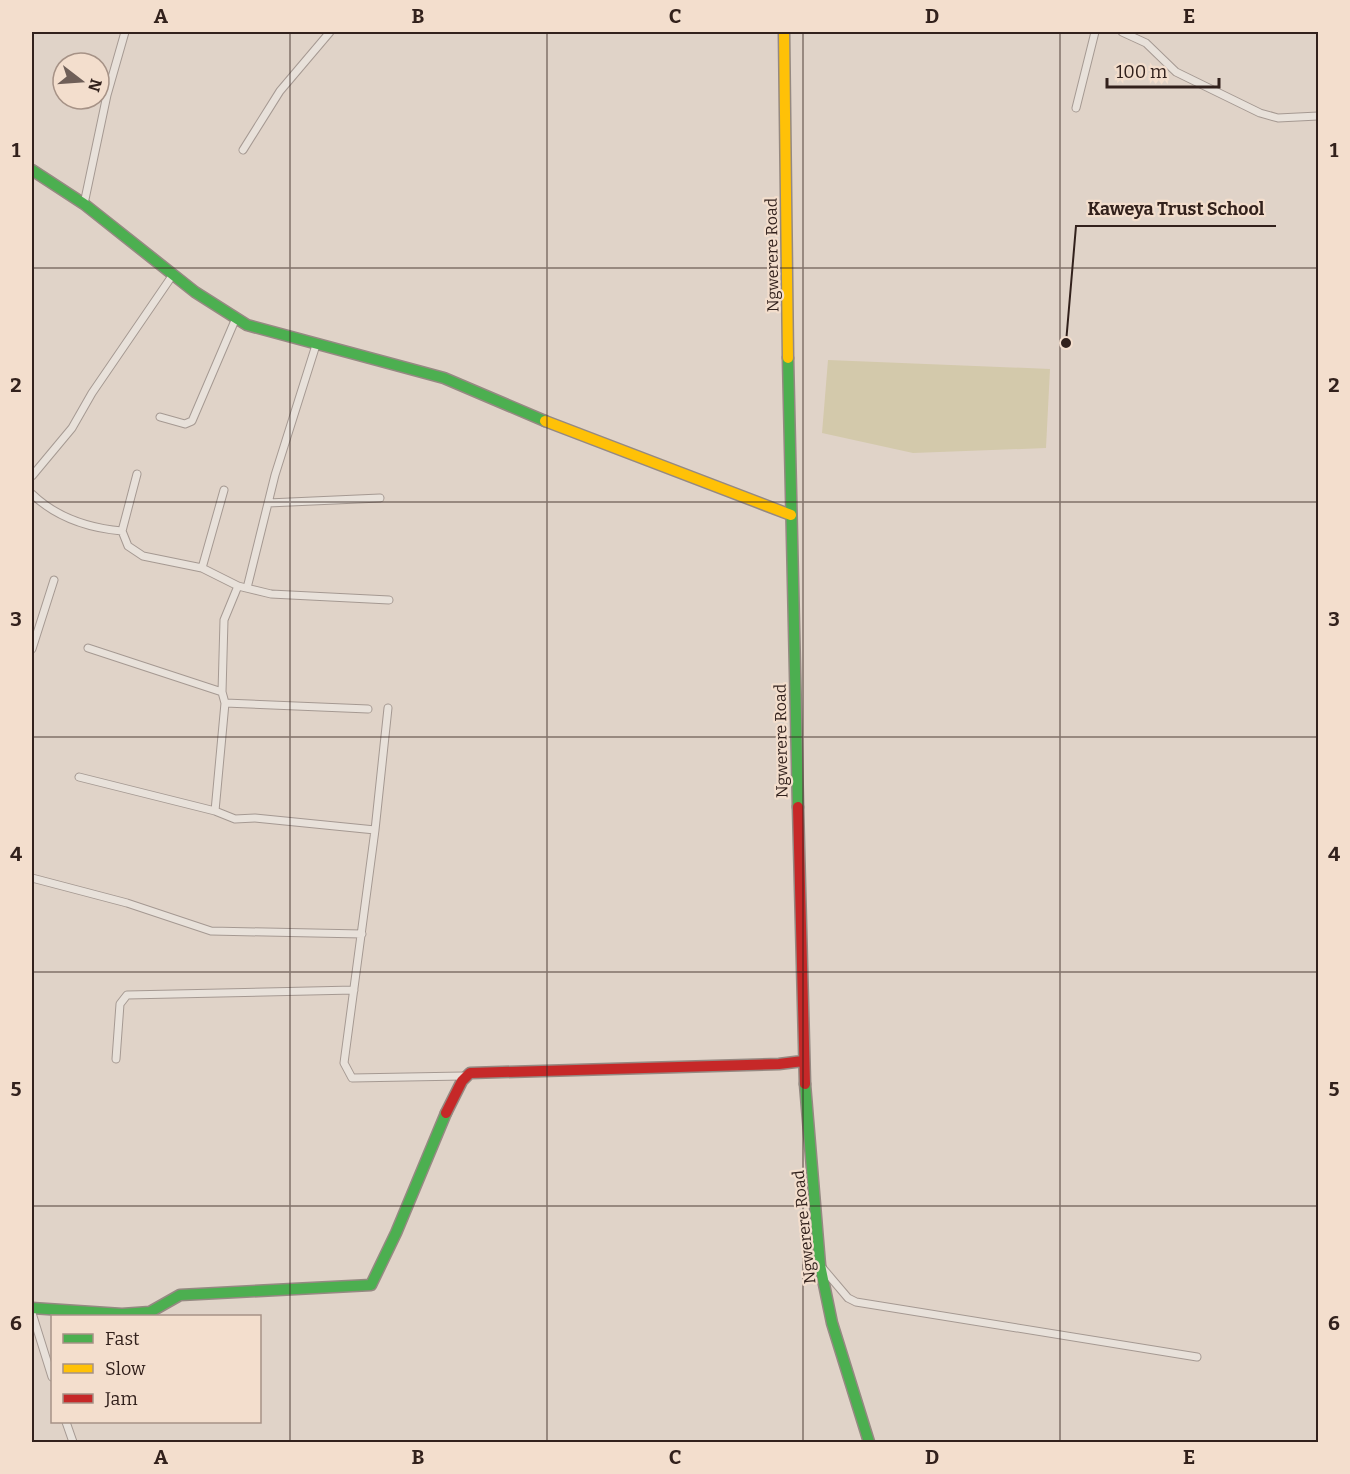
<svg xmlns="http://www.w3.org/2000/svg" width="1350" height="1474" viewBox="0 0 1350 1474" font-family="Bitter,serif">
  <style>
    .green { fill: #d3c9ab }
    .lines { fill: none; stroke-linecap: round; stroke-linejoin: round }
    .street-casing { stroke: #a59992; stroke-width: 9 }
    .fast-casing { stroke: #958982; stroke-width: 13 }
    .slow-casing { stroke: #958982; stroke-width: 13 }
    .jam-casing { stroke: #958982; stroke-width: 13 }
    .street { stroke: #e8e1da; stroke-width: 7 }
    .fast { stroke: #4caf50; stroke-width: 10 }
    .slow { stroke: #ffc107; stroke-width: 10 }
    .jam { stroke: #c62828; stroke-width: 10 }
    .grid { fill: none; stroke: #32211c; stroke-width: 1.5; stroke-opacity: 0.55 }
    .labels { text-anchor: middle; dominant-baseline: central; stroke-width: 4.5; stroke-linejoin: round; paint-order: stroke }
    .street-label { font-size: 16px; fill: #32211c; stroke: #f3decd }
    .leader { fill: none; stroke: #32211c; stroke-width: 2 }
    .callout-dot { fill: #32211c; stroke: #f3decd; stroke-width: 2 }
    .callout-label { font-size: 18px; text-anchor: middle; font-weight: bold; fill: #32211c; stroke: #f3decd; stroke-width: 4.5; stroke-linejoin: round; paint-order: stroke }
    .neatline { fill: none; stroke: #32211c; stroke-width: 2 }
    .grid-label { font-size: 20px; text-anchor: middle; font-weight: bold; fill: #32211c }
  </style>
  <rect width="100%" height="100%" fill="#e0d3c8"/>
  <!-- green -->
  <path class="green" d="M 828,360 L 1050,369 L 1046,448 L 913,453 L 822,433 Z"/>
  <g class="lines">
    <defs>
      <path id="street" d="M 1122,32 L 1146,43 L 1176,72 L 1260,113 L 1278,118 L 1318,116
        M 1076,108 L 1095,32
        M 243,150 L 280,91 L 330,32
        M 84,204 L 107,95 L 125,32
        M 160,417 L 185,424 L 192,421 L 236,318
        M 137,474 L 122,531 L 128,546 L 143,556 L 202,568 L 238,586 L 271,594 L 389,600
        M 32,476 L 72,428 L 92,393 L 172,276
        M 32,494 C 57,518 88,528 122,531
        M 268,503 L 380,498
        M 202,568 L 224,490
        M 238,586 L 224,620 L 222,692 L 225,703 L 215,811 L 235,819 L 255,818 L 375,830
        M 247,588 L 275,475 L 316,345
        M 88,648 L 222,692
        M 32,649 L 54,580
        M 225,703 L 368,709
        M 388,708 L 375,830 L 344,1063 L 352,1078 L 463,1076
        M 79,777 L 215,811
        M 32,878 L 127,903 L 211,931 L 362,934
        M 116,1059 L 120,1004 L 127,995 L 354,990
        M 820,1265 L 848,1298 L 856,1302 L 1197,1357
        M 32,1313 L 52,1377
        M 66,1422 L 73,1442"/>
      <path id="fast" d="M 32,170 L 84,204 L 195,292 L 247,325 L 444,378 L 545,421
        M 788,358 L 798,807
        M 805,1084 L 820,1265 L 832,1323 L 869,1442
        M 32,1308 L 122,1314 L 150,1312 L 180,1295 L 371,1285 L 396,1233 L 446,1113"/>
      <path id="slow" d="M 784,32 L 788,358
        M 545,421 L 791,515"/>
      <path id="jam" d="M 798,807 L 805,1084
        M 446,1113 L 462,1081 L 470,1073 L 779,1064 L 803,1061"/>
    </defs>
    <!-- street casing -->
    <use href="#street" class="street-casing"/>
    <!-- fast casing -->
    <use href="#fast" class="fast-casing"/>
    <!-- slow casing -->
    <use href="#slow" class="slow-casing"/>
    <!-- jam casing -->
    <use href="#jam" class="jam-casing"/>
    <!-- street -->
    <use href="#street" class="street"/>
    <!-- fast -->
    <use href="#fast" class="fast"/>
    <!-- slow -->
    <use href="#slow" class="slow"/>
    <!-- jam -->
    <use href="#jam" class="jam"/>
  </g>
  <!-- grid -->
  <path class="grid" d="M 290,32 L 290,1442M 547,32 L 547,1442M 803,32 L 803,1442M 1060,32 L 1060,1442M 32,268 L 1318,268M 32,502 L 1318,502M 32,737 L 1318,737M 32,972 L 1318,972M 32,1206 L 1318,1206"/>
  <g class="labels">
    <!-- street labels -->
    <g class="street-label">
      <text transform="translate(772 255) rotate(-91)">Ngwerere Road</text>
      <text transform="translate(781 741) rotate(-91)">Ngwerere Road</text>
      <text transform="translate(804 1227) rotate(-96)">Ngwerere Road</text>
    </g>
  </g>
  <!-- callouts -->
  <path class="leader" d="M1066 343L1076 226H1276"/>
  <circle class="callout-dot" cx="1066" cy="343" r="6"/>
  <g class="callout-label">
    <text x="1176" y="215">Kaweya Trust School</text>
  </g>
  <!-- border -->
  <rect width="1350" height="1474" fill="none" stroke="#f3decd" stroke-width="66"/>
  <!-- legend -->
  <rect x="51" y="1315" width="210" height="108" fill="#f3decd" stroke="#a69286" stroke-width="1.5"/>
  <rect x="63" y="1334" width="30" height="9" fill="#4caf50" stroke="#a69286" stroke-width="1.5"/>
  <text x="105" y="1345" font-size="18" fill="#32211c">Fast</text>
  <rect x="63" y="1364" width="30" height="9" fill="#ffc107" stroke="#a69286" stroke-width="1.5"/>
  <text x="105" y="1375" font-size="18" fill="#32211c">Slow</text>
  <rect x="63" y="1394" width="30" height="9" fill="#c62828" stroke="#a69286" stroke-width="1.5"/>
  <text x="105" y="1405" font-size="18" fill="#32211c">Jam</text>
  <!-- north arrow -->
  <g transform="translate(81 81) rotate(107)"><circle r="28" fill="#f3decd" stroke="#a69286" stroke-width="1.5"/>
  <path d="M0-4.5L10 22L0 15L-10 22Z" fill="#6f5f58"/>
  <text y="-9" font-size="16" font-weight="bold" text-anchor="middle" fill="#32211c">N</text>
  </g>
  <!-- scale -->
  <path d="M1107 78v9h112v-9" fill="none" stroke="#32211c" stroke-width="3"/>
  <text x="1116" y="78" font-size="18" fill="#32211c" stroke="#f3decd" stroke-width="4.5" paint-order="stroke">100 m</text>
  <rect x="33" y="33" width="1284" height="1408" class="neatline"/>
  <g class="grid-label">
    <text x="161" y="23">A</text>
    <text x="418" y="23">B</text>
    <text x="675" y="23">C</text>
    <text x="932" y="23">D</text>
    <text x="1189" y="23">E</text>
    <text x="16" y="157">1</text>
    <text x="1334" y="157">1</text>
    <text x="16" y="392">2</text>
    <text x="1334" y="392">2</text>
    <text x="16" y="626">3</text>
    <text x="1334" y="626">3</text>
    <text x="16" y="861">4</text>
    <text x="1334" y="861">4</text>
    <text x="16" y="1096">5</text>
    <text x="1334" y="1096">5</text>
    <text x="16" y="1330">6</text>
    <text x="1334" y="1330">6</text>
    <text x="161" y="1464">A</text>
    <text x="418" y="1464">B</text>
    <text x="675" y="1464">C</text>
    <text x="932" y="1464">D</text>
    <text x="1189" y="1464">E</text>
  </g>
</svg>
